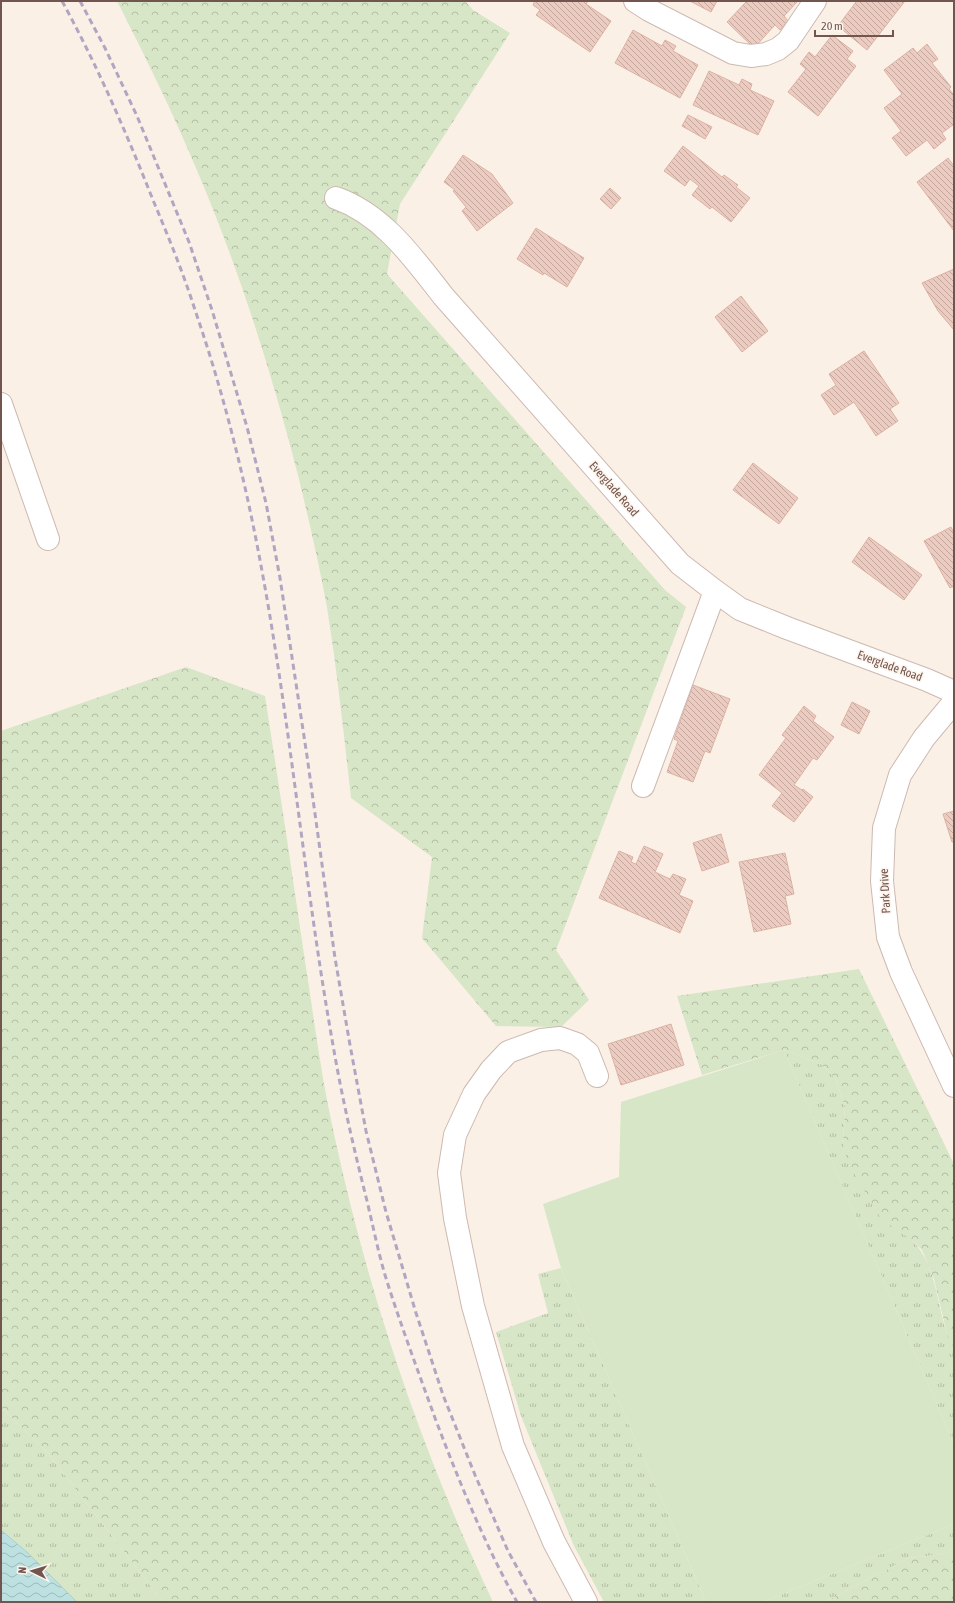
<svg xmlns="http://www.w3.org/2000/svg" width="955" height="1603" viewBox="0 0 955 1603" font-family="'Asap Condensed',sans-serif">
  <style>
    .grass { fill: url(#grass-tufts) }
    .forest { fill: url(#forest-crowns) }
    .green { fill: #d7e6c6 }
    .water { fill: url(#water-waves); stroke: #a4d1d2 }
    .building { fill: url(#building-back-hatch); stroke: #ddb1a3 }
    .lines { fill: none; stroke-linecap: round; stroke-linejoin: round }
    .minor-casing { stroke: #cdb9b1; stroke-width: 24 }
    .minor { stroke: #fff; stroke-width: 22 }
    .rail { stroke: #b1a6c2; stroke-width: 3; stroke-dasharray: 6 4; stroke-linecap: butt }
    .labels { text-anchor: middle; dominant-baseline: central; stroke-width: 3; stroke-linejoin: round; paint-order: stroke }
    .street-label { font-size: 12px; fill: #71554e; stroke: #fdf4ec }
  </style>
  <defs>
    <pattern id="grass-tufts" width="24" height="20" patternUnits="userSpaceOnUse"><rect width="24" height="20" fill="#d7e6c6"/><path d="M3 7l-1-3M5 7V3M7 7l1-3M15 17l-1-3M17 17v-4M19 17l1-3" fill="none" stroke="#b3bda3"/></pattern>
    <pattern id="forest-crowns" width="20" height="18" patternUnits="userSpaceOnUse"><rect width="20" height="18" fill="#d7e6c6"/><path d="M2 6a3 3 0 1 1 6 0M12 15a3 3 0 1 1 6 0" fill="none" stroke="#b3bda3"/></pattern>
    <pattern id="water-waves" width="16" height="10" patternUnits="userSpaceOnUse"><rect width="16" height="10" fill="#bde1e1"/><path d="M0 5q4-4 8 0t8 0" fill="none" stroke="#9eb9b9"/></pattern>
    <pattern id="building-back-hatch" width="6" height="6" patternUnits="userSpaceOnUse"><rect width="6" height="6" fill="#ecccc1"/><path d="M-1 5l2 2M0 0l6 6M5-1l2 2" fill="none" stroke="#c4a89f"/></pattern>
  </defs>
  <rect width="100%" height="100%" fill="#faf0e6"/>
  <!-- grass -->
  <path class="grass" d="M 784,1050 L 821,1064 L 835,1078 L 845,1106 L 843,1145 L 913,1241 C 941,1272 935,1314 954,1348 L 954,1444 Z
    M 561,1268 L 706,1602 L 604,1602 L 574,1546 L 521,1416 L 496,1332 L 548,1313 L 538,1274 Z
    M 1,1407 L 48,1453 L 163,1602 L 77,1602 L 28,1553 L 1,1530 Z
    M 954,1524 L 954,1553 L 909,1558 L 825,1602 L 763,1602 Z"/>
  <!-- forest -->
  <path class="forest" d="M 117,1 L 465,1 L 473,10 L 510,33 L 400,204 L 387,274 L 665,590 L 686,607 L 556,950 L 589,1000 L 561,1027 L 496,1026 L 422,938 L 432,857 L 351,798 C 344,735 337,670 327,607 C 319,564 309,521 299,479 C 272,373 239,269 196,168 C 172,111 145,56 117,1 Z
    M 186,667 L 265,696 C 278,780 291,864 303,948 C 313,1010 320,1072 334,1134 C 369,1297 422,1452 493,1602 L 163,1602 L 48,1453 L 1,1407 L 1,731 Z
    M 859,969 L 954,1164 L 954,1348 L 948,1338 L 934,1279 L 922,1250 L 913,1241 L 881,1219 L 848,1163 L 843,1145 L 845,1106 L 835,1078 L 821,1064 L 784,1050 L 702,1075 L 677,996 Z
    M 954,1553 L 954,1602 L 825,1602 L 909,1558 Z"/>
  <!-- green -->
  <path class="green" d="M 784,1050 L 954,1444 L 954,1524 L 763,1602 L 706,1602 L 561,1268 L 543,1204 L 619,1177 L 621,1102 Z"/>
  <!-- water -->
  <path class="water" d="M 1,1530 L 28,1553 L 77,1602 L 1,1602 Z"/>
  <!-- building -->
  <path class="building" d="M 535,1 L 588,1 L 586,4 L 611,21 L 590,52 L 536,15 L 540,10 L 533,5 Z
    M 690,1 L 717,1 L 711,12 Z
    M 747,1 L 798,1 L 784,16 L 788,21 L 780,30 L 775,25 L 754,48 L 727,22 Z
    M 854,1 L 905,1 L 867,50 L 838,26 L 856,2 Z
    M 633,30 L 662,46 L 665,40 L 676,46 L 673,51 L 698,65 L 680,98 L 615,63 Z
    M 832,35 L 853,51 L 847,59 L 856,66 L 818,116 L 788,92 L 806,69 L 800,64 L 809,52 L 815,57 Z
    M 927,44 L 938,59 L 932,63 L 951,87 L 949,89 L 954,95 L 954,124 L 942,133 L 946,139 L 934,149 L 927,140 L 906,156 L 892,138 L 901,131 L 884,108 L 902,94 L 884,70 L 913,48 L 917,53 Z
    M 709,71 L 739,85 L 742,79 L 752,84 L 750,90 L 774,101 L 758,135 L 693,105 Z
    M 688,115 L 712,127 L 705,139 L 682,126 Z
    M 683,146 L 722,177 L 724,175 L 738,185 L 736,187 L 750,198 L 731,222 L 712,207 L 710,209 L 692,195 L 699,186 L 690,179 L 685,186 L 664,171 Z
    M 463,155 L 492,174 L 513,203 L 477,231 L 462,211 L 466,207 L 453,191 L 455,190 L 444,182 Z
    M 948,158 L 954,166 L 954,231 L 917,182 Z
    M 610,188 L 621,198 L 611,209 L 600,199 Z
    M 536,228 L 584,258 L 567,287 L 544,273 L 543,275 L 517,259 Z
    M 954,269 L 954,330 L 938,311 L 922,283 Z
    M 741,296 L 768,331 L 742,352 L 715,317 Z
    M 864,351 L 899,403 L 890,409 L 898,421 L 876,436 L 854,402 L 834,415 L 821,395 L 836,385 L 829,374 Z
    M 753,463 L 798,498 L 779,524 L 733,490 Z
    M 951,527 L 954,533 L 954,586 L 950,588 L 924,541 Z
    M 869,537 L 922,575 L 904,600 L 852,562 Z
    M 693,685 L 730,699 L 710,753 L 705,751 L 693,782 L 667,772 L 678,741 L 674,739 Z
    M 852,702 L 870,711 L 859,734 L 841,725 Z
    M 804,706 L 816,716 L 813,721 L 834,737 L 817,760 L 813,758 L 794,785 L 802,790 L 803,789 L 813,797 L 794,822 L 772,806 L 782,793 L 759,775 L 786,738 L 782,735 Z
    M 954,811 L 954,842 L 952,842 L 943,814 Z
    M 721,834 L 729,862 L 702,871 L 693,843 Z
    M 644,846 L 663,854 L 655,872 L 670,879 L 673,874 L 686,879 L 679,895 L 693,901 L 680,933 L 599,898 L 619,851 L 633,857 L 631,862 L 636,864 Z
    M 785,853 L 794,894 L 785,896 L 791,924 L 754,932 L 739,862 Z
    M 671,1024 L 684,1065 L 621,1085 L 608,1044 Z"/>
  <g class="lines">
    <defs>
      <path id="minor" d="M 635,1 L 649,10 L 733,53 L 751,56 L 766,54 L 778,49 L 788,41 L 815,1
        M 336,198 C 384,215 414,259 444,297 L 680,564 L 715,591 L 740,609 L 787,628 L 927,680 L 954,692
        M 1,404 L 48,539
        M 954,702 L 924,738 L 900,775 L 884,828 L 882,881 L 888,937 L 901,972 L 954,1086
        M 643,786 L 715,591
        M 586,1602 L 554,1542 L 513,1446 L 473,1306 L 455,1218 L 449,1173 L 455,1135 L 474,1094 L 491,1070 L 508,1052 L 541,1040 L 560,1038 L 577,1044 L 588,1053 L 597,1076"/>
    </defs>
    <!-- minor casing -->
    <use href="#minor" class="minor-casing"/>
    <!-- minor -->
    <use href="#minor" class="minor"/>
    <!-- rail -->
    <path class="rail" d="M 62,1 C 97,65 126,132 153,200 C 168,236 183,272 195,310 C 224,394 246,483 262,571 C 291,728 305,888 333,1045 C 342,1098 354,1149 367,1201 C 373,1226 378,1251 385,1275 C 400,1323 418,1371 435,1418 C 459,1481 484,1543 517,1602
      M 80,1 L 105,48 L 137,116 L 189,242 L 212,310 L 247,427 L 266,503 L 280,578 L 307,756 L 335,958 L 350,1045 L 366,1131 L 386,1212 L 416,1313 L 443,1395 L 475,1475 L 508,1551 L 536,1602"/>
  </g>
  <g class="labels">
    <!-- street labels -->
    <g class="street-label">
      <text transform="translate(614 489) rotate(49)">Everglade Road</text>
      <text transform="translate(890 666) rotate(20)">Everglade Road</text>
      <text transform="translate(885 891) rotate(-93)">Park Drive</text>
    </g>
  </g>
  <!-- border -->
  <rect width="955" height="1603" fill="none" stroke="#71554e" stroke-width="4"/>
  <!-- north arrow -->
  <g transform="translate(32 1571) rotate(275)" stroke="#fdf4ec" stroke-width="3" paint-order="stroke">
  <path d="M0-3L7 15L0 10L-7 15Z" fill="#71554e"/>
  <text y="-6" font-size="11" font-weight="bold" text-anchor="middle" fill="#71554e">N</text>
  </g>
  <!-- scale -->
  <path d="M815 30v6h78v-6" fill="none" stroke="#71554e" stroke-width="2"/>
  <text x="821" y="30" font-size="12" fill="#71554e" stroke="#fdf4ec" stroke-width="3" paint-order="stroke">20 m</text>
</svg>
